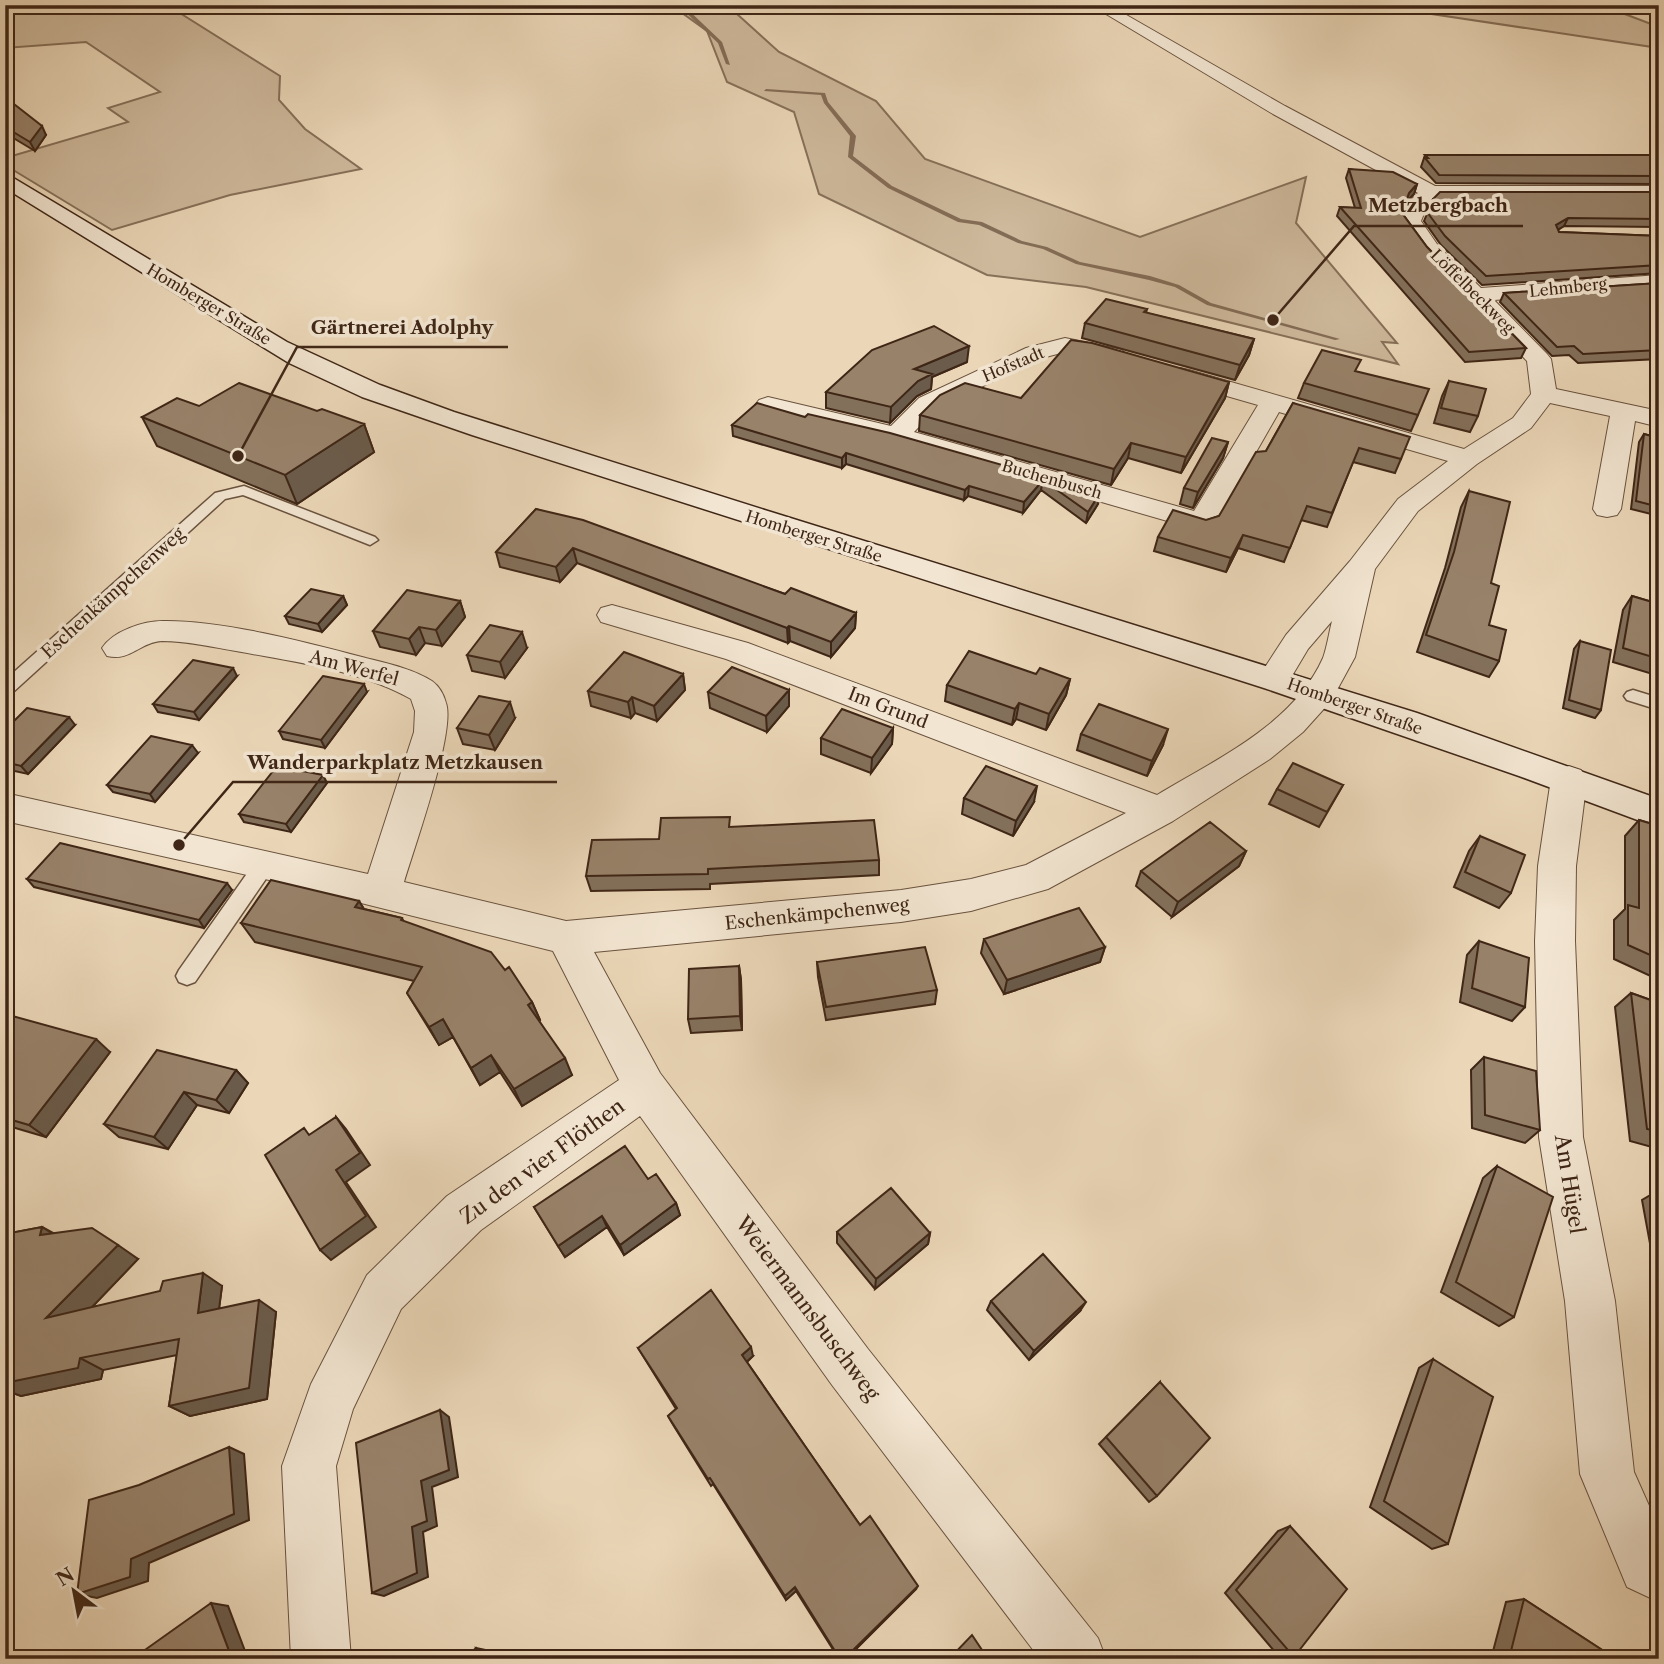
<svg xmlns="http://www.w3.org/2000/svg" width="1664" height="1664" viewBox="0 0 1664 1664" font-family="'Libre Caslon Text',serif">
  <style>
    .green { fill: #ceb99c; stroke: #867059; stroke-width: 2 }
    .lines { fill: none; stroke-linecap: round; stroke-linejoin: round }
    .stream { fill: #836c56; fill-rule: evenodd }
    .service-casing { stroke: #6a523e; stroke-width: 3 }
    .minor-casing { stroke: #6a523e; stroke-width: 2 }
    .secondary-casing { stroke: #3f2616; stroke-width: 3 }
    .service { fill: #f2e5d1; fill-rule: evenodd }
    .minor { fill: #f2e5d1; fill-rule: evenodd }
    .secondary { fill: #f2e5d1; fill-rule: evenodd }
    .wall { fill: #83705b; stroke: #3f2616; stroke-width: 2 }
    .shaded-wall { fill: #6a5b4a; stroke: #3f2616; stroke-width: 2 }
    .building { fill: #98826a; stroke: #3f2616; stroke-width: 2 }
    .labels { text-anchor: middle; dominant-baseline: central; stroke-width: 7; stroke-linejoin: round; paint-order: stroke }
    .far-street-label { font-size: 16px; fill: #3f2616; stroke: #f2e5d1 }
    .street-label { font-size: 18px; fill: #3f2616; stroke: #f2e5d1 }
    .near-street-label { font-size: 21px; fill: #3f2616; stroke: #f2e5d1 }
    .leader { fill: none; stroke: #3f2616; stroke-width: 2.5 }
    .callout-dot { fill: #3f2616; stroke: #f2e5d1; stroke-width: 2.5 }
    .callout-label { font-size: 19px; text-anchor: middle; font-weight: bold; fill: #3f2616; stroke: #f2e5d1; stroke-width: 7; stroke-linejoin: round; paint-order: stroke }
  </style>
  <rect width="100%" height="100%" fill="#ebd7b8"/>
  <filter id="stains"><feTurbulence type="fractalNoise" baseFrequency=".00286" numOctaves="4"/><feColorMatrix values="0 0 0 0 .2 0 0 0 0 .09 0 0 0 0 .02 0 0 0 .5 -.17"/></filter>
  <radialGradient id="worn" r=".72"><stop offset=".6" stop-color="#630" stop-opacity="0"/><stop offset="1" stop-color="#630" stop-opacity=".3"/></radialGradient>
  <!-- green -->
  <path class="green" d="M 50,5 L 167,5 L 280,76 L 279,100 L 305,129 L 361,169 L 230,195 L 112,230 L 5,165 L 5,158 L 128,122 L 108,108 L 160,92 L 86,42 L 5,48 L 5,13 Z
    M 671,5 L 735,5 L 737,14 L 779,52 L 876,101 L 925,159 L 1140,237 L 1306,177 L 1296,223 L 1397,343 L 1382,342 L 1398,364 L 1086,287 L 987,275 L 819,194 L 794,112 L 727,82 L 707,31 Z
    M 1601,5 L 1659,27 L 1659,48 L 1378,6 Z"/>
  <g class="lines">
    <!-- stream -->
    <path class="stream" d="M 678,5 L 683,5 L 722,42 L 730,65 L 726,64 L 718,43 Z
      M 766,89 L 825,93 L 828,102 L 856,136 L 853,156 L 892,186 L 961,219 L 982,222 L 1022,241 L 1047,247 L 1080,262 L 1150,276 L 1179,285 L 1211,303 L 1340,339 L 1335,340 L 1207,305 L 1175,287 L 1149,280 L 1076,264 L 1043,249 L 1018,243 L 979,225 L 958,222 L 888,188 L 848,157 L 850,136 L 824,103 L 821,95 L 764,91 Z"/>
    <defs>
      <path id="service" d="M 1282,5 L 1349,5 L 1345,7 Z
        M 244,486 L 375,537 L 378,540 L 370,545 L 365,543 L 243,495 L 225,499 L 11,694 L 5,696 L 5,680 L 215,493 Z
        M 1633,690 L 1659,698 L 1659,710 L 1627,700 L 1624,696 L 1627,692 Z
        M 265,856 L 272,858 L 275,864 L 272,870 L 195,982 L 187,985 L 179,982 L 176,976 L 179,970 L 258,858 Z"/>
      <path id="minor" d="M 1091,5 L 1109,5 L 1285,106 L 1435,186 L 1659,186 L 1659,198 L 1436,198 L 1427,206 L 1421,221 L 1439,247 L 1481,288 L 1659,275 L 1659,289 L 1494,300 L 1547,354 L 1551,359 L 1556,389 L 1659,411 L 1659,427 L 1635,421 L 1621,509 L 1617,515 L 1607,517 L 1597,515 L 1593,509 L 1610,416 L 1550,403 L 1531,428 L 1477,464 L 1418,511 L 1375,569 L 1355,657 L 1331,701 L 1303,732 L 1270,759 L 1173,821 L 1048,889 L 971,911 L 901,922 L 594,952 L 660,1073 L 868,1349 L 1098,1638 L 1106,1659 L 1040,1659 L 832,1385 L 640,1116 L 481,1230 L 401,1309 L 353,1409 L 336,1466 L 351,1659 L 291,1659 L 282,1466 L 311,1384 L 367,1275 L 447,1196 L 619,1080 L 553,951 L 265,879 L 5,821 L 5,793 L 368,874 L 414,732 L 415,711 L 411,699 C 360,670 294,662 236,651 C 212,647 186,641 162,641 C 140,642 130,662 107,656 L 102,648 C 113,631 143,621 163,621 C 221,620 305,642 362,657 C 385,663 411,668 432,681 C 439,686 444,695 446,703 C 456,731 414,848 404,882 L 566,921 L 901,890 L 971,879 L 1026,865 L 1126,813 L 726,659 L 601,622 L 597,615 L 601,608 L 612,605 L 748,643 L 1157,795 C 1215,760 1294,724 1323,658 C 1327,647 1329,633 1332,621 L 1308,649 L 1286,686 L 1274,689 L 1262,686 L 1258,678 L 1286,635 L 1350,561 L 1398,499 L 1448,461 L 1279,412 L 1216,522 L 1212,528 L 1202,531 L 890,441 L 759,410 L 755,405 L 759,400 L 768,397 L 891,426 L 919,398 L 1026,348 L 1065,338 L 1122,350 L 1126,355 L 1122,360 L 1114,362 L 1065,352 L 1042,358 L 937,408 L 914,432 L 1194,511 L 1258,405 L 1171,380 L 1168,375 L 1171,370 L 1180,368 L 1189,370 L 1464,449 L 1513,418 L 1531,394 L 1527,361 L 1425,255 L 1401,221 L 1408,203 L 1418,193 L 1273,114 Z
        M 1569,766 L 1581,770 L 1587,779 L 1576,866 L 1575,941 L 1583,1137 L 1615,1301 L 1634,1472 L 1659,1528 L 1659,1602 L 1627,1587 L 1580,1474 L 1565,1301 L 1539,1137 L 1535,941 L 1538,866 L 1551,779 L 1557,770 Z"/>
      <path id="secondary" d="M 5,173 L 287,342 L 380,385 L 454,412 L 771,512 L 1417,713 L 1659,799 L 1659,828 L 1519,776 L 1264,688 L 472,435 L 362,397 L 289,363 L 5,188 Z"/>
    </defs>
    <!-- service casing -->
    <use href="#service" class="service-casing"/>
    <!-- minor casing -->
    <use href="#minor" class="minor-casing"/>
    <!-- secondary casing -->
    <use href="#secondary" class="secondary-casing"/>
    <!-- service -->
    <use href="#service" class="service"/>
    <!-- minor -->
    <use href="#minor" class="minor"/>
    <!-- secondary -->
    <use href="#secondary" class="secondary"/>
  </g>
  <!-- wall -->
  <path class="wall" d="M 5,97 L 46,135 L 35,151 L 5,133 Z
    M 1425,155 L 1659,155 L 1659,184 L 1436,183 L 1421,167 Z
    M 1349,169 L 1417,184 L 1414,194 L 1406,201 L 1402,213 L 1427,247 L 1526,348 L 1521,358 L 1465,362 L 1337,216 L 1340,207 L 1355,208 L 1346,178 Z
    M 1659,192 L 1659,227 L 1564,226 L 1558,230 L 1559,232 L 1659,236 L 1659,273 L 1482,285 L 1441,245 L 1424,221 L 1433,199 Z
    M 1659,283 L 1659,359 L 1578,363 L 1569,355 L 1552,356 L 1500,302 L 1504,293 Z
    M 1147,309 L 1146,313 L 1254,339 L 1249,355 L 1235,380 L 1082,338 L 1085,323 Z
    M 967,362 L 932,377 L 931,389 L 917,396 L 890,423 L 826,408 L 826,392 Z
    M 1357,372 L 1418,415 L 1411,431 L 1298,398 L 1304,383 Z
    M 1449,381 L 1478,416 L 1470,432 L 1434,423 L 1442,396 Z
    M 1229,382 L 1225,398 L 1181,473 L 1128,458 L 1111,485 L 919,431 L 920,415 L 1021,398 Z
    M 1293,403 L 1401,459 L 1395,473 L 1353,462 L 1327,527 L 1301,520 L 1284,562 L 1238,548 L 1226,572 L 1154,551 L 1158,537 L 1219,516 L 1266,451 Z
    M 199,406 L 364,424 L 374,452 L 297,504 L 157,446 L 142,417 Z
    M 805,417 L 1100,493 L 1098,504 L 1086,523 L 1041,490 L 1023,513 L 968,496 L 964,500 L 846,464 L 842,468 L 733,436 L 732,425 Z
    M 1644,434 L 1659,438 L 1659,516 L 1631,509 L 1639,442 Z
    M 1228,442 L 1223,458 L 1193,508 L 1180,504 L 1184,488 Z
    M 1469,491 L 1491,583 L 1489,625 L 1499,661 L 1489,677 L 1417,652 L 1445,568 L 1461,507 Z
    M 536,509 L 785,594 L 856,613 L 855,628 L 831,657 L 790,641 L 788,643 L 577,563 L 560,582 L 500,567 L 496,552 Z
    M 343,596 L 347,605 L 322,632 L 289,624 L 285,616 Z
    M 1632,596 L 1659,604 L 1659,676 L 1613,662 L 1623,610 Z
    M 460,601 L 465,617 L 442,646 L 425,643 L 416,655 L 380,647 L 373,631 Z
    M 1580,641 L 1601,710 L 1595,718 L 1563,708 L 1574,649 Z
    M 527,648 L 505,678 L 472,671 L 467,655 Z
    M 683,674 L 685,690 L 657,721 L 635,713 L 631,718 L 591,706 L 588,691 Z
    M 1036,674 L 1070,679 L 1066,695 L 1046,730 L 1016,719 L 1012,725 L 945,701 L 947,685 Z
    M 237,676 L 199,720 L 158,712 L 153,704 Z
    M 789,690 L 789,706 L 767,732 L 710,708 L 708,692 Z
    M 367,692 L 325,748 L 283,739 L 279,731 Z
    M 515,718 L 495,750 L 463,744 L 457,728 Z
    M 75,725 L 28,774 L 5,769 L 5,730 Z
    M 893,728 L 892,744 L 871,773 L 821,754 L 821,738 Z
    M 1081,734 L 1163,745 L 1147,776 L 1077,750 Z
    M 198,753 L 155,802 L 113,792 L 107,785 Z
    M 327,783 L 291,832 L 244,822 L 239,814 Z
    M 1343,785 L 1319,827 L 1269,804 L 1277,789 Z
    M 964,798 L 1034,802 L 1013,836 L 962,814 Z
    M 1639,820 L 1659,826 L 1659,980 L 1614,959 L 1614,920 L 1625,909 L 1625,836 Z
    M 731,827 L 879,860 L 879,875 L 710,884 L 710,889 L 591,891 L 586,876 L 659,839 Z
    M 1480,836 L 1511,893 L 1499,908 L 1454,887 L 1469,851 Z
    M 1246,851 L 1239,866 L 1172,917 L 1136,886 L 1141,871 Z
    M 27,879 L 232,890 L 204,928 L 34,887 Z
    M 359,901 L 364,909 L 402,918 L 404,922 L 505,970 L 532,1002 L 540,1020 L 539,1021 L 572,1075 L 522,1106 L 500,1072 L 480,1085 L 453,1037 L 439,1045 L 407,993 L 414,981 L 255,942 L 241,923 Z
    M 984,939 L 1105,947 L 1100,962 L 1004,994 L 981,953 Z
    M 1479,941 L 1525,1007 L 1512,1021 L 1460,1002 L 1467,955 Z
    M 817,962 L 937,990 L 935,1004 L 826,1020 L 818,977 Z
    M 739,966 L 741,980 L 742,1030 L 691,1033 L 688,1019 Z
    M 1631,993 L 1659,1003 L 1659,1149 L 1630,1141 L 1615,1007 Z
    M 5,1014 L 110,1052 L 46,1137 L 5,1125 Z
    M 1484,1057 L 1540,1130 L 1525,1143 L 1472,1128 L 1471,1070 Z
    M 236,1070 L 248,1083 L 229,1113 L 197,1105 L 168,1149 L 119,1137 L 104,1124 Z
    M 1497,1166 L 1514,1317 L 1499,1326 L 1441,1292 L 1483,1178 Z
    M 648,1179 L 676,1203 L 680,1215 L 624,1255 L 607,1227 L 565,1257 L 534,1207 Z
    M 1659,1190 L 1659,1261 L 1653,1260 L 1642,1200 Z
    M 42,1227 L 53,1233 L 138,1259 L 92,1307 L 222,1286 L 219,1308 L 276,1312 L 267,1399 L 190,1416 L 169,1406 L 177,1355 L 103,1370 L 101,1379 L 21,1396 L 5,1390 L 5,1234 Z
    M 837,1232 L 930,1233 L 928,1244 L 875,1289 L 837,1243 Z
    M 991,1301 L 1080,1311 L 1029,1360 L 987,1310 Z
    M 638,1348 L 753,1356 L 747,1362 L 814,1459 L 860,1525 L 916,1589 L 846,1659 L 839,1659 L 796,1591 L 786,1600 L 713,1484 L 711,1486 L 672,1423 L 668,1416 L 676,1409 Z
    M 1433,1359 L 1448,1544 L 1432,1549 L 1370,1507 L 1419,1368 Z
    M 1160,1382 L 1157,1496 L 1149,1502 L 1099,1444 Z
    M 1290,1526 L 1294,1657 L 1281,1659 L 1225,1593 L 1278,1531 Z
    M 1524,1599 L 1616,1659 L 1491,1659 L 1506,1602 Z"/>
  <!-- shaded-wall -->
  <path class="shaded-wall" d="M 42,126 L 46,135 L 35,151 L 30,142 Z
    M 1417,184 L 1414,194 L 1406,202 L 1409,193 Z
    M 1568,218 L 1564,226 L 1552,233 L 1556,225 Z
    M 1254,339 L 1249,355 L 1235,380 L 1240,365 Z
    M 969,346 L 967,362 L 932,377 L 931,389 L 917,396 L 890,423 L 891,407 L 914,369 Z
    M 1229,382 L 1225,398 L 1181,473 L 1186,457 Z
    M 364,424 L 374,452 L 297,504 L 285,475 Z
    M 1228,442 L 1223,458 L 1193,508 L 1198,492 Z
    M 1131,443 L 1128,458 L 1111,485 L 1114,469 Z
    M 846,453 L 846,464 L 842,468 L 842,458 Z
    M 1043,480 L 1041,490 L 1023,513 L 1024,502 Z
    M 969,486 L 968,496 L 964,500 L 965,490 Z
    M 1100,493 L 1098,504 L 1086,523 L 1088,512 Z
    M 1243,535 L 1238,548 L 1226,572 L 1231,558 Z
    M 573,548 L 577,563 L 560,582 L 556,567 Z
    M 343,596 L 347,605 L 322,632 L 318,624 Z
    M 460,601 L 465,617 L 442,646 L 436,630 Z
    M 856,613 L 855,628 L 831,657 L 831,642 Z
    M 789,626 L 790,641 L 788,643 L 787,628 Z
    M 419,627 L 425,643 L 416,655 L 409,639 Z
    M 522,632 L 527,648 L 505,678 L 500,662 Z
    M 233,668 L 237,676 L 199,720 L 194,712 Z
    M 683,674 L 685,690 L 657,721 L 654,706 Z
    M 1070,679 L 1066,695 L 1046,730 L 1049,714 Z
    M 364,684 L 367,692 L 325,748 L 321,740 Z
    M 789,690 L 789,706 L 767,732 L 766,716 Z
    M 632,697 L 635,713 L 631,718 L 628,702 Z
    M 510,702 L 515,718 L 495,750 L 489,735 Z
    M 1019,703 L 1016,719 L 1012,725 L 1015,709 Z
    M 69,717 L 75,725 L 28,774 L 21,766 Z
    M 893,728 L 892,744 L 871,773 L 872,758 Z
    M 1168,729 L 1163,745 L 1147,776 L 1152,761 Z
    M 192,745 L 198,753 L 155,802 L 150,794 Z
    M 323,775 L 327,783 L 291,832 L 286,824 Z
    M 1037,786 L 1034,802 L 1013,836 L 1016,821 Z
    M 1246,851 L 1239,866 L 1172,917 L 1178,902 Z
    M 227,883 L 232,890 L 204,928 L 199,920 Z
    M 359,901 L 371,921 L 355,907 Z
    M 1105,947 L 1100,962 L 1004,994 L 1007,980 Z
    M 739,966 L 741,980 L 742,1030 L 740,1016 Z
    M 532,1002 L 540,1020 L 536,1023 L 528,1005 Z
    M 443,1019 L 453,1037 L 439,1045 L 429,1027 Z
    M 96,1039 L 110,1052 L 46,1137 L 29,1125 Z
    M 491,1055 L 500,1072 L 480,1085 L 471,1068 Z
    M 565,1058 L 572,1075 L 522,1106 L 514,1089 Z
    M 236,1070 L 248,1083 L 229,1113 L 216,1100 Z
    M 184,1092 L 197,1105 L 168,1149 L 154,1137 Z
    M 336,1117 L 346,1129 L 370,1165 L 346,1182 L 376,1227 L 331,1260 L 320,1250 L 336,1170 Z
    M 676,1203 L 680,1215 L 624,1255 L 620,1245 Z
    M 602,1216 L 607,1227 L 565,1257 L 558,1246 Z
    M 42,1227 L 64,1241 L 40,1235 Z
    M 930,1233 L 928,1244 L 875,1289 L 876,1279 Z
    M 118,1245 L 138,1259 L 70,1330 L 46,1318 Z
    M 203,1273 L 222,1286 L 217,1325 L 198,1313 Z
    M 259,1300 L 276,1312 L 267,1399 L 190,1416 L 169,1406 Z
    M 1086,1302 L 1080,1311 L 1029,1360 L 1034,1351 Z
    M 9,1328 L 15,1344 L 5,1340 L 5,1329 Z
    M 751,1347 L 753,1356 L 744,1364 L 742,1355 Z
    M 80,1358 L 103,1370 L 101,1379 L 21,1396 L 5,1390 L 5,1383 Z
    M 440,1410 L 449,1417 L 458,1477 L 432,1487 L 437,1526 L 423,1532 L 428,1577 L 384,1596 L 372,1593 L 412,1527 L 421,1481 Z
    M 229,1447 L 244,1454 L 249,1520 L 149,1563 L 148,1581 L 97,1598 L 77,1594 L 131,1559 Z
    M 918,1586 L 916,1589 L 846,1659 L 844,1659 Z
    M 795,1587 L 796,1591 L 786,1600 L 785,1596 Z
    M 211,1603 L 228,1606 L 248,1659 L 232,1659 Z
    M 476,1648 L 485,1650 L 490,1659 L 481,1659 Z"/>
  <!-- building -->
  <path class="building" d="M 5,97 L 42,126 L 30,142 L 5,127 Z
    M 1425,155 L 1659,155 L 1659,176 L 1439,175 L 1425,158 L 1428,158 Z
    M 1349,169 L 1393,172 L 1417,184 L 1409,193 L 1402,213 L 1427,247 L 1526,348 L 1469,352 L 1340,207 L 1361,208 Z
    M 1440,192 L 1659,192 L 1659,219 L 1568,218 L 1556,225 L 1559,232 L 1659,236 L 1659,265 L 1486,276 L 1445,236 L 1427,212 L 1433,199 Z
    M 1659,283 L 1659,350 L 1583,354 L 1574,346 L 1557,347 L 1504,293 Z
    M 1106,299 L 1147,309 L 1144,312 L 1254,339 L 1240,365 L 1085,323 Z
    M 934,326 L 969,346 L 914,369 L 932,374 L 918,381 L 891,407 L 826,392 L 872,350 Z
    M 1071,340 L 1092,343 L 1229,382 L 1186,457 L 1131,443 L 1114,469 L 920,415 L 940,395 L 965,383 L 1021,398 Z
    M 1322,350 L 1361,360 L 1355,371 L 1429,389 L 1418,415 L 1304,383 Z
    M 1449,381 L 1486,389 L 1478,416 L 1441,408 Z
    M 239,383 L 317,411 L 322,409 L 364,424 L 285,475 L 142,417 L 177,398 L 199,406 Z
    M 757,403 L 805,417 L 808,414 L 890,433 L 1100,493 L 1088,512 L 1043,480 L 1024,502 L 969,486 L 965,490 L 846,453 L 842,458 L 732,425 Z
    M 1293,403 L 1410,437 L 1401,459 L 1359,448 L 1332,513 L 1307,506 L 1290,548 L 1243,535 L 1231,558 L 1158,537 L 1173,510 L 1206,520 L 1219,516 L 1256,452 L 1266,451 Z
    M 1644,434 L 1659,438 L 1659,507 L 1636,501 Z
    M 1212,438 L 1228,442 L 1198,492 L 1184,488 Z
    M 1469,491 L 1510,502 L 1491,583 L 1499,586 L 1489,625 L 1506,630 L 1499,661 L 1426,635 L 1454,552 Z
    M 536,509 L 583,520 L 785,594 L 791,588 L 856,613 L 831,642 L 789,626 L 787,628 L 573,548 L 556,567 L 496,552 Z
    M 311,589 L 343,596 L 318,624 L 285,616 Z
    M 407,590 L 460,601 L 436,630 L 419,627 L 409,639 L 373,631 Z
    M 1632,596 L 1659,604 L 1659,659 L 1623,648 Z
    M 490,625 L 522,632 L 500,662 L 467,655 Z
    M 1580,641 L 1611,650 L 1601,710 L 1569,700 Z
    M 969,651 L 1036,674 L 1040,668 L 1070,679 L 1049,714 L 1019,703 L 1015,709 L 947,685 Z
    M 624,652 L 683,674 L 654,706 L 632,697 L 628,702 L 588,691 Z
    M 193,660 L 233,668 L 194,712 L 153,704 Z
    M 732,667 L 789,690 L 766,716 L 708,692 Z
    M 323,676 L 364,684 L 321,740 L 279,731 Z
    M 479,696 L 510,702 L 489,735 L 457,728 Z
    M 1099,704 L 1168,729 L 1152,761 L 1081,734 Z
    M 27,708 L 69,717 L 21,766 L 5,762 L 5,730 Z
    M 842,709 L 893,728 L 872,758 L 821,738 Z
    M 151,736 L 192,745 L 150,794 L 107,785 Z
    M 1293,763 L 1343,785 L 1327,812 L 1277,789 Z
    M 277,766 L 323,775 L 286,824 L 239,814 Z
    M 986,766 L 1037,786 L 1016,821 L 964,798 Z
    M 730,817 L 729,827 L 874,820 L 879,860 L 708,869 L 708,874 L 586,876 L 592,840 L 659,839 L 661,818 Z
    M 1639,820 L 1659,826 L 1659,959 L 1628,945 L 1628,905 L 1639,908 Z
    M 1210,822 L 1246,851 L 1178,902 L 1141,871 Z
    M 1480,836 L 1525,855 L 1511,893 L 1465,872 Z
    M 60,843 L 227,883 L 199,920 L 27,879 Z
    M 271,880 L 359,901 L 355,907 L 402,918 L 401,920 L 491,952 L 505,970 L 509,967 L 532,1002 L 528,1005 L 565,1058 L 514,1089 L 491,1055 L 471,1068 L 443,1019 L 429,1027 L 407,993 L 422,967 L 241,923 Z
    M 1079,908 L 1105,947 L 1007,980 L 984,939 Z
    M 1479,941 L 1529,958 L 1525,1007 L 1472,988 Z
    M 925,947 L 937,990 L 826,1007 L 817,962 Z
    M 739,966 L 740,1016 L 688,1019 L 689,969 Z
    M 1631,993 L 1659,1003 L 1659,1132 L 1647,1129 Z
    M 5,1014 L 96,1039 L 29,1125 L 5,1118 Z
    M 157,1050 L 236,1070 L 216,1100 L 184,1092 L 154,1137 L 104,1124 Z
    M 1484,1057 L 1536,1071 L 1540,1130 L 1485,1115 Z
    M 336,1117 L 360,1153 L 336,1170 L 366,1216 L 320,1250 L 265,1155 L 304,1128 L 309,1135 Z
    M 625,1146 L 648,1179 L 656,1174 L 676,1203 L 620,1245 L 602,1216 L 558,1246 L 534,1207 Z
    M 1497,1166 L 1553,1197 L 1514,1317 L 1456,1282 Z
    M 891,1188 L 930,1233 L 876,1279 L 837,1232 Z
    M 42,1227 L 40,1235 L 92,1228 L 118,1245 L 46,1318 L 160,1291 L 163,1281 L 203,1273 L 198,1313 L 259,1300 L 249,1388 L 169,1406 L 179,1339 L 80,1358 L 78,1368 L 5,1383 L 5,1343 L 9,1328 L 5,1329 L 5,1234 Z
    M 1043,1254 L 1086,1302 L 1034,1351 L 991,1301 Z
    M 711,1290 L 751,1347 L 742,1355 L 814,1459 L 860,1525 L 870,1516 L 918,1586 L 844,1659 L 840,1659 L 795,1587 L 785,1596 L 710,1478 L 708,1479 L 668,1416 L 677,1408 L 638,1348 Z
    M 1433,1359 L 1493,1397 L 1448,1544 L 1384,1501 Z
    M 1160,1382 L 1210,1438 L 1157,1496 L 1106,1437 Z
    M 440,1410 L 449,1470 L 421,1481 L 427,1521 L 412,1527 L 417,1573 L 372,1593 L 356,1443 Z
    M 229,1447 L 234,1514 L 131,1559 L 130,1577 L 77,1594 L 89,1500 L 139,1485 Z
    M 1290,1526 L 1347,1589 L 1294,1657 L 1236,1590 Z
    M 1524,1599 L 1616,1659 L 1509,1659 Z
    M 211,1603 L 232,1659 L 136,1659 L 135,1657 Z
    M 972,1635 L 988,1659 L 949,1659 Z
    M 476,1648 L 481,1659 L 463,1659 Z"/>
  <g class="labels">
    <!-- far-street labels -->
    <g class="far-street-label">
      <text transform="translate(1568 287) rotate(-6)">Lehmberg</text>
      <text transform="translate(1473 291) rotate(45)">Löffelbeckweg</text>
      <text transform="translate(209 304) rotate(31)">Homberger Straße</text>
      <text transform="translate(1013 364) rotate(-23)">Hofstadt</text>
      <text transform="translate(1052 479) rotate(16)">Buchenbusch</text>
      <text transform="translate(814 536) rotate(17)">Homberger Straße</text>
      <text transform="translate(1355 706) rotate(19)">Homberger Straße</text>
    </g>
    <!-- street labels -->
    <g class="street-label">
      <text transform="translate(113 593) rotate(-42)">Eschenkämpchenweg</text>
      <text transform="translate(354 668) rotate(15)">Am Werfel</text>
      <text transform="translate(888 708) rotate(21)">Im Grund</text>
      <text transform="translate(817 914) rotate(-6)">Eschenkämpchenweg</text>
    </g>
    <!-- near-street labels -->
    <g class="near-street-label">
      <text transform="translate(542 1161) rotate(-36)">Zu den vier Flöthen</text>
      <text transform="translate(1570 1184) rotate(81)">Am Hügel</text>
      <text transform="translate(808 1308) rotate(53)">Weiermannsbuschweg</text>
    </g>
  </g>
  <!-- callouts -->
  <path class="leader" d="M1273 320L1354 226H1523M238 456L297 347H508M179 845L233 782H557"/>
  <g class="callout-dot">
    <circle cx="1273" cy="320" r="7"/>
    <circle cx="238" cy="456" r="7"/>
    <circle cx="179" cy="845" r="7"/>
  </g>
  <g class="callout-label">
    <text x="1438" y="212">Metzbergbach</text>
    <text x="402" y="334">Gärtnerei Adolphy</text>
    <text x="395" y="769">Wanderparkplatz Metzkausen</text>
  </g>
  <!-- margin -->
  <rect width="1664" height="1664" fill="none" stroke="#ebd7b8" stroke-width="28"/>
  <rect x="7" y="7" width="1650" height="1650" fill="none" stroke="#3f2616" stroke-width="3.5"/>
  <rect x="14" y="14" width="1636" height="1636" fill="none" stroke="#3f2616" stroke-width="2"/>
  <!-- north arrow -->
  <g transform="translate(74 1591) rotate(328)" stroke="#f2e5d1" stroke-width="5" paint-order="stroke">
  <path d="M0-5L12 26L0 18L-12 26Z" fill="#3f2616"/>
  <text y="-10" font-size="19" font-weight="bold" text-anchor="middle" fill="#3f2616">N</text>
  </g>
  <rect width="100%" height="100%" filter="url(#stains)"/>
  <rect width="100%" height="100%" fill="url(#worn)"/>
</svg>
